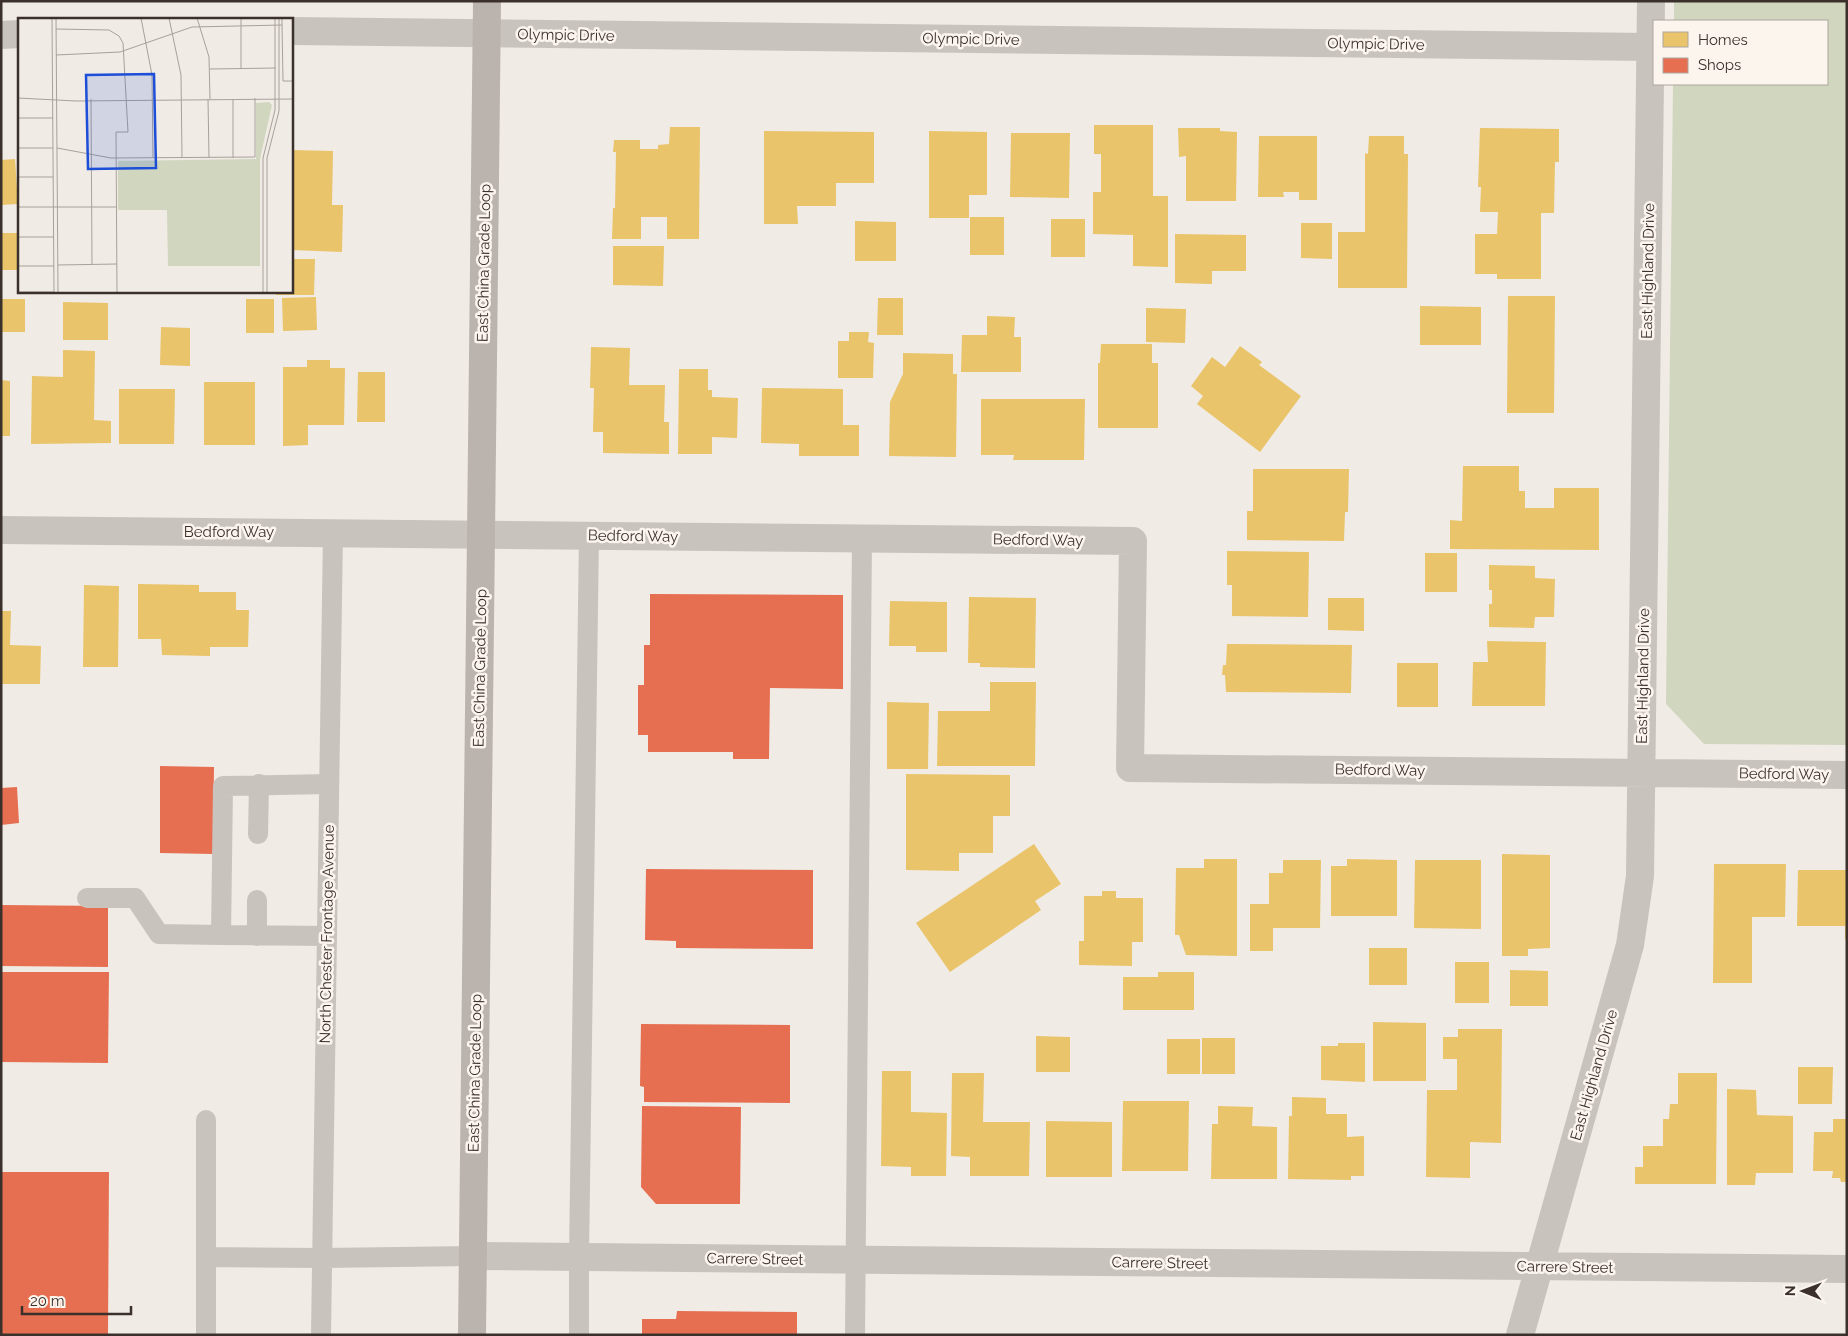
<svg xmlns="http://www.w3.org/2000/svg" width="1848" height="1336" viewBox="0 0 1848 1336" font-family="Raleway,sans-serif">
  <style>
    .green { fill: #d1d6bf }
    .homes { fill: #e9c46a }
    .shops { fill: #e76f51 }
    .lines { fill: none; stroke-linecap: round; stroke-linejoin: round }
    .service { stroke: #c9c3be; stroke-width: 20 }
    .minor { stroke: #c9c3be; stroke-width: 28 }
    .tertiary { stroke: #c9c3be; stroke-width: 28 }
    .secondary { stroke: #bab3ae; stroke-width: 28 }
    .labels { text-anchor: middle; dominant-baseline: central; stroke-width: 5; stroke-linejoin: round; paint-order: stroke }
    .street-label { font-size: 15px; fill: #3b302b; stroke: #fbf5ee }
    .inset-road { fill: none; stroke: #a8a09b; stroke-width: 1 }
    .view { fill: #1d4ed8; fill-opacity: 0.15; stroke: #1d4ed8; stroke-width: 2.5 }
    .inset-edge { fill: none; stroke: #3b302b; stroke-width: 2.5 }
  </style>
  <rect width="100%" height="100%" fill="#f0ebe5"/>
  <!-- green -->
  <path class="green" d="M 1674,1 L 1847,1 L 1847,745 L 1704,744 L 1666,704 L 1673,84 L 1827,84 L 1827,21 L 1674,21 Z"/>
  <!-- homes -->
  <path class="homes" d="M 1094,125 L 1153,125 L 1153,196 L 1168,196 L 1168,267 L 1133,266 L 1133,235 L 1093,234 L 1093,192 L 1101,192 L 1101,154 L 1094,154 Z
    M 670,127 L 700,127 L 699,239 L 667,239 L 667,217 L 641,217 L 641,239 L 612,239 L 613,208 L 615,208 L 616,152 L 613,152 L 614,140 L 640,140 L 640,149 L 658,149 L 658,145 L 669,144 Z
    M 1178,128 L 1220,128 L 1220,131 L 1237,132 L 1236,201 L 1186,201 L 1186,156 L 1179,157 Z
    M 1480,128 L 1559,129 L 1559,162 L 1555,162 L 1554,213 L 1541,213 L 1541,279 L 1497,279 L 1497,274 L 1475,274 L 1475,234 L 1497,234 L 1498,212 L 1480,212 L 1481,187 L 1478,187 Z
    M 764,131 L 874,132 L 874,183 L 836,183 L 836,206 L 797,206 L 798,224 L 764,224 Z
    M 929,131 L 987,132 L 987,195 L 969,195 L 969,218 L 929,218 Z
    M 1011,133 L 1070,133 L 1069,198 L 1010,197 Z
    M 1259,136 L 1317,136 L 1317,200 L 1299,200 L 1299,192 L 1283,192 L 1284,197 L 1258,197 Z
    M 1369,136 L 1404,136 L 1404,154 L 1408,154 L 1407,288 L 1338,288 L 1338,232 L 1365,232 L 1365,153 L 1368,154 Z
    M 291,150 L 333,151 L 332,205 L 343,205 L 342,252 L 291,250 Z
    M 15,159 L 18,204 L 1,205 L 1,160 Z
    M 970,217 L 1004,217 L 1004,255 L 970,255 Z
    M 1051,219 L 1085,219 L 1085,257 L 1051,257 Z
    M 855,221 L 896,222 L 896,261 L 855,261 Z
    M 1301,223 L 1332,223 L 1332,259 L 1301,258 Z
    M 1,233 L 19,233 L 19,270 L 1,270 Z
    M 1175,234 L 1246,235 L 1246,271 L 1212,271 L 1212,284 L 1175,283 Z
    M 613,246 L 664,246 L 663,286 L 613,285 Z
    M 291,259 L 315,259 L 314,295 L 276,295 L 276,291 L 291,291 Z
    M 1508,296 L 1555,296 L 1554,413 L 1507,413 Z
    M 316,297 L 317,330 L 283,331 L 282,298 Z
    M 878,298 L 903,298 L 903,335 L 877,335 Z
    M 1,299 L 25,299 L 25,332 L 1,332 Z
    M 246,299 L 274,299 L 274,333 L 246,333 Z
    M 63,302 L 108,303 L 108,340 L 63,340 Z
    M 1420,306 L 1481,307 L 1481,345 L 1420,345 Z
    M 1146,308 L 1186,309 L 1185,343 L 1146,342 Z
    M 987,316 L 1015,317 L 1014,337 L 1021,337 L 1021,372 L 961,372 L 962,335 L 987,335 Z
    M 161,327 L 190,328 L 190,366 L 160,365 Z
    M 849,332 L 869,332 L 868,342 L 874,343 L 873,378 L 838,378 L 838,341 L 849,341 Z
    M 1101,344 L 1152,344 L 1152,363 L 1158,363 L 1158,428 L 1098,428 L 1098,363 L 1100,363 Z
    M 1240,346 L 1262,362 L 1259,365 L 1301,396 L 1260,452 L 1197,404 L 1203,396 L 1191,386 L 1212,357 L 1225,367 Z
    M 591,347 L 630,348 L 629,385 L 665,385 L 664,422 L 669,422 L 669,454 L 603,453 L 603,432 L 593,432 L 594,388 L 590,388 Z
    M 63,350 L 95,351 L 94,420 L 111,421 L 111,443 L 31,444 L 32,376 L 63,377 Z
    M 903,353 L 953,354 L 953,374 L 957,374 L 956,457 L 889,456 L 890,402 L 903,374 Z
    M 307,360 L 330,360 L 330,368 L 345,368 L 344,425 L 308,425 L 308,445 L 283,446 L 283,367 L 307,367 Z
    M 679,369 L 708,369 L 708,390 L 712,390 L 712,397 L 738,398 L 737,438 L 712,437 L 712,454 L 678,454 Z
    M 358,372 L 385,372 L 385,422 L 357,422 Z
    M 1,380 L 10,381 L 10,436 L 1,436 Z
    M 204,382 L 255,382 L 255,445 L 204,445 Z
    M 762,388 L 843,389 L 843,425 L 859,425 L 859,456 L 799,456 L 799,444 L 761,443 Z
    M 119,389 L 175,389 L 174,444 L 119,444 Z
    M 981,399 L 1085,399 L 1084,460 L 1013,460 L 1014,455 L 981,455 Z
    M 1463,466 L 1519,466 L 1519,491 L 1525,491 L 1525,508 L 1554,508 L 1554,488 L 1599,488 L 1599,550 L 1450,549 L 1450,520 L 1462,521 Z
    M 1253,469 L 1349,469 L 1348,512 L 1345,512 L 1344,541 L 1247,540 L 1247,511 L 1253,511 Z
    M 1227,551 L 1309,552 L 1308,617 L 1232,616 L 1232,585 L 1227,585 Z
    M 1425,553 L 1457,553 L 1457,592 L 1425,592 Z
    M 1489,565 L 1535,566 L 1535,578 L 1555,579 L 1554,617 L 1535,617 L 1534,628 L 1489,627 L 1489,604 L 1492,604 L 1492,590 L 1489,590 Z
    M 138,584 L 199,585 L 199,592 L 236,592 L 236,610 L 249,610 L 248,647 L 210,647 L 210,656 L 162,655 L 161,639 L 138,639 Z
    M 84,585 L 119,586 L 118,667 L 83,667 Z
    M 969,597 L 1036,598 L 1035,668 L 980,667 L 980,663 L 968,663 Z
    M 1328,598 L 1364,598 L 1364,631 L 1328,630 Z
    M 890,601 L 947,602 L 947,652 L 916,652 L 916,646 L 889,646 Z
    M 1,611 L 11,611 L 10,645 L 41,646 L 40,684 L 1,684 Z
    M 1487,641 L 1546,642 L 1545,706 L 1472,706 L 1473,662 L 1488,662 Z
    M 1227,644 L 1352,645 L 1351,693 L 1226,692 L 1225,675 L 1222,675 L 1223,665 L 1226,665 Z
    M 1397,663 L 1438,663 L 1438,707 L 1397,707 Z
    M 990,682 L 1036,682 L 1035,766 L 937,766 L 938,711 L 990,711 Z
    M 887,702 L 929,703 L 928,769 L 887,769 Z
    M 906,774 L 1010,775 L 1010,816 L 993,816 L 993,853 L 959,853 L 959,871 L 906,870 Z
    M 1034,844 L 1061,884 L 1035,901 L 1041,910 L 950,972 L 916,923 Z
    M 1502,854 L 1550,855 L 1550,948 L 1528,949 L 1528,956 L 1502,956 Z
    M 1204,859 L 1237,859 L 1237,956 L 1186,955 L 1179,935 L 1175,935 L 1176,868 L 1204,868 Z
    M 1347,859 L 1397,860 L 1397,916 L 1331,916 L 1331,866 L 1347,866 Z
    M 1283,860 L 1321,860 L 1320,928 L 1273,928 L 1273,951 L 1250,951 L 1250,904 L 1269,904 L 1269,873 L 1283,873 Z
    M 1415,860 L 1481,860 L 1481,929 L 1414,928 Z
    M 1714,864 L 1786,864 L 1785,917 L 1752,917 L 1752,983 L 1713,983 Z
    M 1798,870 L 1847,870 L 1847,939 L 1845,939 L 1845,926 L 1797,926 Z
    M 1102,891 L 1116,891 L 1116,898 L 1143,898 L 1143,942 L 1132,942 L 1132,966 L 1079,965 L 1079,941 L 1084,941 L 1084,896 L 1102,896 Z
    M 1369,948 L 1407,948 L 1407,985 L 1369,985 Z
    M 1455,962 L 1489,962 L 1489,1003 L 1455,1003 Z
    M 1510,970 L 1548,971 L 1548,1006 L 1510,1006 Z
    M 1158,972 L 1194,972 L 1194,1010 L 1123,1010 L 1123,977 L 1158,977 Z
    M 1373,1022 L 1426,1023 L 1426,1081 L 1373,1081 Z
    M 1458,1029 L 1502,1029 L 1501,1143 L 1470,1142 L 1470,1178 L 1426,1177 L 1427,1090 L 1457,1090 L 1457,1059 L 1443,1059 L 1443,1037 L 1458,1037 Z
    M 1036,1036 L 1070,1037 L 1070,1072 L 1036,1072 Z
    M 1202,1038 L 1235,1038 L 1235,1074 L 1202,1074 Z
    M 1167,1039 L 1200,1039 L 1200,1074 L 1167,1074 Z
    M 1338,1043 L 1365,1043 L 1365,1082 L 1321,1080 L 1321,1046 L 1338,1046 Z
    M 1798,1067 L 1833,1067 L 1832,1104 L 1798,1104 Z
    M 882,1071 L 911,1071 L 911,1112 L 947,1113 L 946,1176 L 911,1176 L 911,1167 L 881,1166 Z
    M 952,1073 L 984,1073 L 983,1122 L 1030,1122 L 1029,1176 L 970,1176 L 970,1157 L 951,1156 Z
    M 1678,1073 L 1717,1073 L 1716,1184 L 1635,1184 L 1635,1167 L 1643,1167 L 1643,1146 L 1663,1146 L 1663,1119 L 1669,1119 L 1670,1104 L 1678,1104 Z
    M 1727,1089 L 1756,1090 L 1757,1115 L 1793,1116 L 1793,1173 L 1756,1173 L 1755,1185 L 1727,1185 Z
    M 1292,1097 L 1326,1098 L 1326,1114 L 1347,1114 L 1347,1137 L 1364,1136 L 1364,1176 L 1351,1176 L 1351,1180 L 1288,1179 L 1289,1116 L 1292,1116 Z
    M 1123,1101 L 1189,1101 L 1188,1171 L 1122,1171 Z
    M 1218,1106 L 1253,1107 L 1252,1126 L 1277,1127 L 1277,1179 L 1211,1179 L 1212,1124 L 1218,1124 Z
    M 1833,1119 L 1847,1119 L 1847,1182 L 1841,1182 L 1840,1178 L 1832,1178 L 1833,1171 L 1813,1171 L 1814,1132 L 1833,1132 Z
    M 1046,1121 L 1112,1122 L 1112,1177 L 1046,1177 Z"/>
  <!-- shops -->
  <path class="shops" d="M 650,594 L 843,595 L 843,689 L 770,688 L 769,759 L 733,759 L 733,752 L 648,752 L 648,735 L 638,735 L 638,685 L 644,685 L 644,645 L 650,645 Z
    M 160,766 L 214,767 L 213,854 L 160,853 Z
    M 17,787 L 19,823 L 1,825 L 1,788 Z
    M 646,869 L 813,870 L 813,949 L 676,948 L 676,941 L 645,940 Z
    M 1,905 L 108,906 L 108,967 L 1,966 Z
    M 1,972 L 109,972 L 108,1063 L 1,1062 Z
    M 641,1024 L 790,1025 L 790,1103 L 644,1102 L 644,1087 L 640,1086 Z
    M 642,1106 L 741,1107 L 740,1204 L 656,1204 L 641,1187 Z
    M 1,1172 L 109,1172 L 108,1335 L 1,1335 Z
    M 677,1311 L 797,1312 L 797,1335 L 642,1335 L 642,1319 L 676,1319 Z"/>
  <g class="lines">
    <!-- service -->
    <path class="service" d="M 258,834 L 259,784
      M 87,898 L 135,898 L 159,934 L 221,935
      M 257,936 L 257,900
      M 327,936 L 221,935 L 223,786 L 329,784
      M 206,1120 L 206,1257 L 322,1258 L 473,1256
      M 206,1257 L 206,1335
      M 321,1335 L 333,532
      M 579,1335 L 579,1257 L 589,535
      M 855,1335 L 862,538"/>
    <!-- minor -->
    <path class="minor" d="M 1,530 L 1133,541 L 1130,768 L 1847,775
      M 473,1256 L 1847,1269
      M 1520,1335 L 1630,945 L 1640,876 L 1651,1"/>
    <!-- tertiary -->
    <path class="tertiary" d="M 291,31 L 1650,47
      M 1,35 L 19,34"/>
    <!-- secondary -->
    <path class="secondary" d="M 472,1335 L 487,1"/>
  </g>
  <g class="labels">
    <!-- street labels -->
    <g class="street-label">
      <text transform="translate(566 35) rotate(1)">Olympic Drive</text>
      <text transform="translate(971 39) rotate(1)">Olympic Drive</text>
      <text transform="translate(1376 44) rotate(1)">Olympic Drive</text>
      <text transform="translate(484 263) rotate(-89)">East China Grade Loop</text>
      <text transform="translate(1648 271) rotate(-89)">East Highland Drive</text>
      <text x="229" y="532">Bedford Way</text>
      <text transform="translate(633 536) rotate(1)">Bedford Way</text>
      <text transform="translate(1038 540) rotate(1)">Bedford Way</text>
      <text transform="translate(480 668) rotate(-89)">East China Grade Loop</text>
      <text transform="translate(1643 676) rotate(-89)">East Highland Drive</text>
      <text transform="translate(1380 770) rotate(1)">Bedford Way</text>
      <text transform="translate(1784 774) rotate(1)">Bedford Way</text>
      <text transform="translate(327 934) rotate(-89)">North Chester Frontage Avenue</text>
      <text transform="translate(475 1073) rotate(-89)">East China Grade Loop</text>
      <text transform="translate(1594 1075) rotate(-74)">East Highland Drive</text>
      <text transform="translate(755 1259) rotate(1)">Carrere Street</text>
      <text transform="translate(1160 1263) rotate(1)">Carrere Street</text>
      <text transform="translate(1565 1267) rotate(1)">Carrere Street</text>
    </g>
  </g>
  <!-- overview -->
  <g transform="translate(18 18)">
    <rect width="275" height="275" fill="#f0ebe5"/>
    <path d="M 251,84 L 254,87 L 242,141 L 242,248 L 150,248 L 149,192 L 100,192 L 100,143 L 238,141 L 238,85 Z" fill="#d1d6bf"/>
    <path class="inset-road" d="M 34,0 L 36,275M 38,0 L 40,275M 123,0 L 134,57 L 135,140M 151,0 L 163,57 L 164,140M 179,0 L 191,39 L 192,81M 223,0 L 223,50M 264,7 L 265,63 L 275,63M 38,11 L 91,12 L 101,18 L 105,25 L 110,114 L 98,114 L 99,275M 38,37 L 102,34 L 174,9 L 264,7 L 264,0M 192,51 L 258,50M 0,80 L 58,83 L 275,81M 73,81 L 74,246M 190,81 L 191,140M 215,81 L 215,140M 0,100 L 35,100M 0,130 L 35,130M 39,130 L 93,140 L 237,139 L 237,80M 0,159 L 35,159M 0,189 L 99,189M 0,219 L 36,219M 40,247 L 99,246M 0,248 L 36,248M 0,274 L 36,274M 245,275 L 245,140 L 257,92 L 257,0M 249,275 L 249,140 L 261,93 L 261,0"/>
    <path class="view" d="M 136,56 L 138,150 L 70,151 L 68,57 Z"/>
    <rect width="275" height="275" class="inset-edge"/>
  </g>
  <!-- border -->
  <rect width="1848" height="1336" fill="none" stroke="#3b302b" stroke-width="5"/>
  <!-- legend -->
  <rect x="1653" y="20" width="175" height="65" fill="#fbf5ee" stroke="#aea6a0"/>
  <rect x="1663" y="32" width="25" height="15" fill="#e9c46a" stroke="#aea6a0"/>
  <text x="1698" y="45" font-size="15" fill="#3b302b">Homes</text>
  <rect x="1663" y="58" width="25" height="15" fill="#e76f51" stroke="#aea6a0"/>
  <text x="1698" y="70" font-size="15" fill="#3b302b">Shops</text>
  <!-- north arrow -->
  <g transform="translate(1803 1291) rotate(271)" stroke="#fbf5ee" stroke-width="4" paint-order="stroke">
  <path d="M0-4L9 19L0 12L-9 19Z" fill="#3b302b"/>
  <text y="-8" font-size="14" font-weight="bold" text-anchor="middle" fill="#3b302b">N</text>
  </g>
  <!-- scale -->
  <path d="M22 1306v8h109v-8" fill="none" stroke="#3b302b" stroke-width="2.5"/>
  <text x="30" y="1306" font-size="15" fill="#3b302b" stroke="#fbf5ee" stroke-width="4" paint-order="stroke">20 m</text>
</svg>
